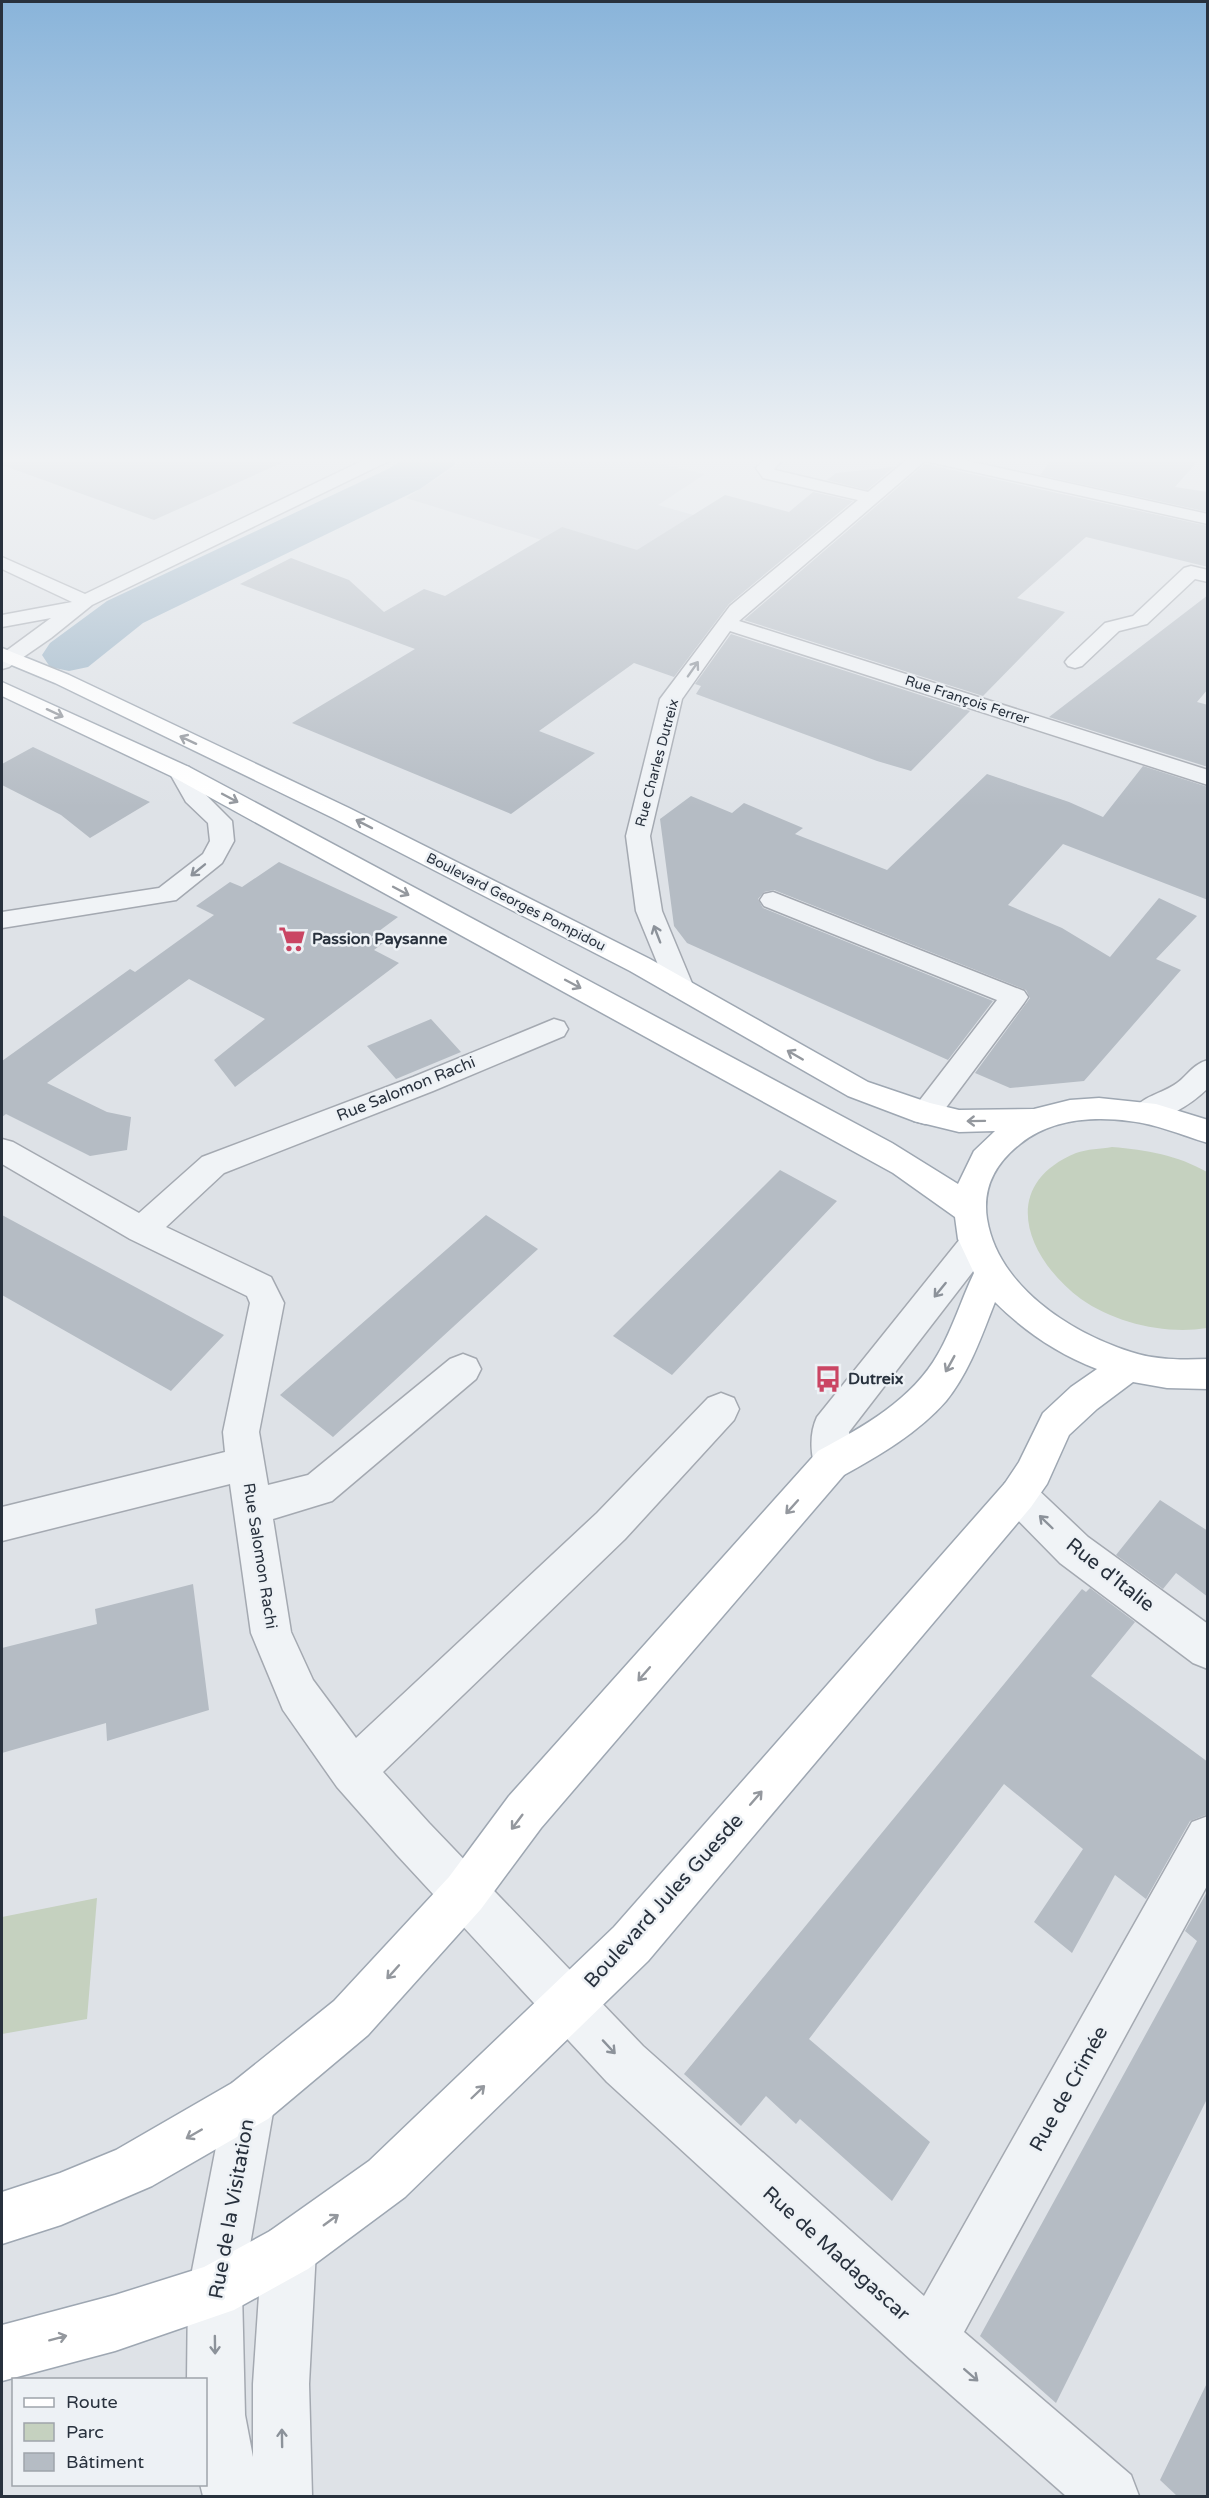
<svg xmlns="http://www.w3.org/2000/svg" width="1209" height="2498" viewBox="0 0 1209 2498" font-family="'Varela Round',sans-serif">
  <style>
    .built { fill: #ccd1d9 }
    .green { fill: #c5d1bf }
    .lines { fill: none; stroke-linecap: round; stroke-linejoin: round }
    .river { fill: #9ab3c6; fill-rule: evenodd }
    .building { fill: #b5bcc4 }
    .minor-casing { stroke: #a4a9b1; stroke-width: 3 }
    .major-casing { stroke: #9ea7b2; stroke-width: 3 }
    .minor { fill: #f0f3f6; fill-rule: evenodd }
    .major { fill: #fff; fill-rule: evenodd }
    .oneway { stroke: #8c929a }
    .oneway2 { stroke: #94989e }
    .labels { text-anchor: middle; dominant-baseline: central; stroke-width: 5; stroke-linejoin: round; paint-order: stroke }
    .far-street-label { font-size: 14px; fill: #28313d; stroke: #edf1f5 }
    .poi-label { font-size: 16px; font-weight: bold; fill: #28313d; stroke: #edf1f5; text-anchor: start }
    .street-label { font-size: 16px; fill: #28313d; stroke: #edf1f5 }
    .near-street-label { font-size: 20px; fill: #28313d; stroke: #edf1f5 }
  </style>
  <rect width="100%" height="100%" fill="#dee2e7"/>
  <!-- built -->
  <path class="built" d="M 470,457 L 631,457 L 705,474 L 658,505 L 789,542 L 734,580 L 545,541 L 406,498 Z"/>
  <!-- green -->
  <path class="green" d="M 1112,1147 C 1147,1150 1177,1155 1207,1172 L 1207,1328 C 1166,1335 1115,1323 1081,1299 C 1027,1259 997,1186 1076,1153 C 1087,1149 1101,1149 1112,1147 Z
    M 97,1898 L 87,2019 L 2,2034 L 2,1917 Z"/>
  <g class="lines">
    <!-- river -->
    <path class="river" d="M 408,457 L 460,457 L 453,466 L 420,489 L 143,623 L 88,667 L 69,671 L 50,667 L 42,655 L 50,643 L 107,601 L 388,469 Z"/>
  </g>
  <!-- building -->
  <path class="building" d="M 2,457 L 295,457 L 154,520 L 2,465 Z
    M 1054,457 L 1201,457 L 1175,487 L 1208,492 L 1208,512 L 1040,475 Z
    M 925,464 L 1208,526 L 1208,567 L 1086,537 L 1017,598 L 1065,612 L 983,696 L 744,620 Z
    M 894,467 L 867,490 L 827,480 L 836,473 Z
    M 813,492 L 853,501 L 729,604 L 674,677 L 634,663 L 539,731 L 595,753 L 511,814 L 292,723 L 415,649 L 240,584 L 291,558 L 349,580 L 384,612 L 424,589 L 445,596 L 562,527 L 637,550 L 725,495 L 789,512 Z
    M 1208,595 L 1208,689 L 1197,702 L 1208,705 L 1208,767 L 1049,717 Z
    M 731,634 L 970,711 L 911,771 L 877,761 L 696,694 L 701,686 L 695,684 Z
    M 33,747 L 150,802 L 90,838 L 61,815 L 2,785 L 2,764 Z
    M 1143,766 L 1208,787 L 1208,900 L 1063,844 L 1008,905 L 1062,928 L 1110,957 L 1159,898 L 1197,916 L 1156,959 L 1181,970 L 1084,1081 L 1010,1088 L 975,1073 L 1030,998 L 1026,990 L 774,890 L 764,892 L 758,899 L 763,908 L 993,1001 L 948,1060 L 687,943 L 674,926 L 660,819 L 691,796 L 732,813 L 744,803 L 803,828 L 795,834 L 887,870 L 987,774 L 1069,802 L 1103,817 Z
    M 279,862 L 398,917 L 371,937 L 383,943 L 374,950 L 399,963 L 235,1087 L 214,1060 L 265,1019 L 189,979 L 47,1083 L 107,1112 L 131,1117 L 127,1150 L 90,1156 L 6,1114 L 2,1117 L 2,1061 L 130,969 L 135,972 L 214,915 L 196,906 L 230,882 L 242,887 Z
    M 431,1019 L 461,1052 L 396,1079 L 367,1046 Z
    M 780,1170 L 837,1201 L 672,1375 L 613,1336 Z
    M 2,1215 L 224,1335 L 171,1391 L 2,1295 Z
    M 486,1215 L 538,1249 L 333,1437 L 280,1395 Z
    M 1160,1500 L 1208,1531 L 1208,1597 L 1176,1573 L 1163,1589 L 1116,1555 Z
    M 193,1584 L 209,1710 L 107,1741 L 106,1723 L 2,1753 L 2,1648 L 97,1624 L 95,1609 Z
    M 1090,1588 L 1135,1622 L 1091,1676 L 1208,1762 L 1208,1814 L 1190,1821 L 1146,1899 L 1115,1875 L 1072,1953 L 1034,1922 L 1083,1849 L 1004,1784 L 809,2039 L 930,2142 L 892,2201 L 800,2119 L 796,2124 L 766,2096 L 741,2126 L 684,2074 L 1082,1589 L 1086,1592 Z
    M 1208,1890 L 1208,2097 L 1056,2403 L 980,2336 L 1197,1941 L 1185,1931 Z
    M 1208,2381 L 1208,2496 L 1177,2496 L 1160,2480 Z"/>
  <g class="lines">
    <defs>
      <path id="minor" d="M 370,457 L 391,457 L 389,461 L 92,605 L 51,638 L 9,667 L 2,669 L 2,654 L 51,618 L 2,627 L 2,615 L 72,602 L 2,569 L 2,557 L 85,594 Z
        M 767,457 L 786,457 L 774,469 L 775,470 L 868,492 L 910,457 L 950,457 L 1208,514 L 1208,524 L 925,461 L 739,621 L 1208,770 L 1208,785 L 730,631 L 682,699 L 650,836 L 662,911 L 694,988 L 690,994 L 680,997 L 670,994 L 636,911 L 626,836 L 660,699 L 730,606 L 858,500 L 763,478 L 756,468 Z
        M 1191,566 L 1208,570 L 1208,582 L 1195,579 L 1147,624 L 1119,631 L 1082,666 L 1075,668 L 1068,666 L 1065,662 L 1068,658 L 1105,623 L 1133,616 L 1184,568 Z
        M 181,765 L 189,767 L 204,793 L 232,821 L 234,841 L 222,863 L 176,900 L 2,928 L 2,912 L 159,888 L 203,854 L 210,841 L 208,823 L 186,802 L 169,772 L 173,767 Z
        M 773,892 L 1024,991 L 1028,997 L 1024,1003 L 936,1121 L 925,1124 L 914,1121 L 910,1113 L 997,1000 L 764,906 L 760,900 L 764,894 Z
        M 554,1019 L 564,1022 L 568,1029 L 564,1036 L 433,1091 L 224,1173 L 166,1227 L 271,1277 L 284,1303 L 259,1432 L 268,1485 L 308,1475 L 450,1359 L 463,1354 L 476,1359 L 481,1369 L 476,1379 L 332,1501 L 273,1519 L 291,1632 L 313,1680 L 356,1738 L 597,1513 L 708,1398 L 721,1393 L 734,1398 L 739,1409 L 734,1420 L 625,1539 L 383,1772 L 429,1823 L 643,2046 L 924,2296 L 1192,1822 L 1208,1816 L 1208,1884 L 964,2332 L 1131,2475 L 1139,2496 L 1066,2496 L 910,2359 L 607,2082 L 397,1855 L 337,1787 L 283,1710 L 251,1633 L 230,1484 L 2,1541 L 2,1507 L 225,1452 L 223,1432 L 250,1303 L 247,1296 L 130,1239 L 2,1164 L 2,1139 L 13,1142 L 139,1213 L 202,1157 L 413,1077 Z
        M 1208,1060 L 1208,1088 C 1192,1104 1159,1126 1136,1120 L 1132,1112 C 1141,1096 1162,1094 1177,1083 C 1188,1075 1193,1064 1208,1060 Z
        M 976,1230 L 988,1234 L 992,1243 L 988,1252 L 849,1432 L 850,1463 L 844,1475 L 831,1480 L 818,1475 C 810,1457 809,1434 817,1417 L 964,1234 Z
        M 1018,1478 L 1031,1483 L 1088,1537 L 1208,1624 L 1208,1669 L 1193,1663 L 1060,1563 L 1005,1507 L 999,1495 L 1005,1483 Z
        M 250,2076 L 268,2083 L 275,2101 L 242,2291 L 245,2415 L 253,2457 L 253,2384 L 262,2250 L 270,2231 L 289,2223 L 308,2231 L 316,2250 L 309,2384 L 312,2496 L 203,2496 L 200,2484 L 206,2484 L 206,2380 L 187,2380 L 188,2291 L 225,2101 L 232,2083 Z"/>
      <path id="major" d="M 2,648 L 69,675 L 349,808 L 650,959 L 868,1082 L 930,1103 L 959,1110 L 1034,1109 L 1070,1100 L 1099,1098 L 1156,1104 L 1208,1120 L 1208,1143 C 1181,1135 1157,1124 1129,1121 C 1091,1116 1050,1120 1020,1144 C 996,1163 982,1187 987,1219 C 998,1286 1069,1332 1131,1352 C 1155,1360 1182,1360 1208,1359 L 1208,1389 L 1167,1388 L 1133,1382 L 1097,1409 L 1069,1435 L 1047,1484 L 1031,1507 L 648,1961 L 405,2197 L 308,2269 L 234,2310 L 115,2351 L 2,2381 L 2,2325 L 115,2295 L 204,2267 L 270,2231 L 369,2161 L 614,1927 L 1005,1483 L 1019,1462 L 1043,1413 L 1071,1387 L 1097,1369 C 1058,1354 1024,1331 995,1302 C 982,1335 969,1373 946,1401 C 918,1433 880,1455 844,1475 L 541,1828 L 481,1909 L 368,2035 L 268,2119 L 152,2186 L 61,2225 L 2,2244 L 2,2192 L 60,2173 L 116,2150 L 232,2083 L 334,2001 L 449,1877 L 509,1796 L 818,1451 C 863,1427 912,1400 938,1354 C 953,1328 961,1300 974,1273 L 958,1239 L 955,1217 L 893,1173 L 173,777 L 2,696 L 2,682 L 189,767 L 892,1143 L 958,1184 L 974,1151 L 995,1131 L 959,1132 L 914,1121 L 848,1096 L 630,971 L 333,818 L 55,683 L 2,661 Z"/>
    </defs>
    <!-- minor casing -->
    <use href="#minor" class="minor-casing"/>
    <!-- major casing -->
    <use href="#major" class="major-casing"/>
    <!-- minor -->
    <use href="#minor" class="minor"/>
    <!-- major -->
    <use href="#major" class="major"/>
  </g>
  <!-- one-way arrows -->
  <defs><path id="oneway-shaft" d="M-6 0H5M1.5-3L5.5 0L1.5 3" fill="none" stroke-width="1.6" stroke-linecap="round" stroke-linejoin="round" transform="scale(1.5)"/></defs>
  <g class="oneway">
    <use href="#oneway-shaft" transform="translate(693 669) rotate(-55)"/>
    <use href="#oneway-shaft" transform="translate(198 870) rotate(141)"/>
    <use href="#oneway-shaft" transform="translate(657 934) rotate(-111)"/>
    <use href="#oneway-shaft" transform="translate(940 1290) rotate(129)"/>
    <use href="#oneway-shaft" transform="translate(1046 1522) rotate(-136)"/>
    <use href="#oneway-shaft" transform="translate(609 2047) rotate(47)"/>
    <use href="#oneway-shaft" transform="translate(215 2345) rotate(89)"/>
    <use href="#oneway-shaft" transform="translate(971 2375) rotate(41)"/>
    <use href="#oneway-shaft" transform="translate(282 2438) rotate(-91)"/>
  </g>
  <g class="oneway2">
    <use href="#oneway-shaft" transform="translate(55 713) rotate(25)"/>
    <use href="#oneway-shaft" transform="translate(188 740) rotate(-155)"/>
    <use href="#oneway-shaft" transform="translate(230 798) rotate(28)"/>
    <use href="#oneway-shaft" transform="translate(364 824) rotate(-153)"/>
    <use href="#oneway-shaft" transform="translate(401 891) rotate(28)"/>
    <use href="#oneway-shaft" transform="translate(573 984) rotate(28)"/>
    <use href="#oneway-shaft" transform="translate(795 1055) rotate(-150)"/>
    <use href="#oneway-shaft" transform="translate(976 1121) rotate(179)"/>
    <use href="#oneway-shaft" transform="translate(950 1364) rotate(119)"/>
    <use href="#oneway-shaft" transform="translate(792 1507) rotate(132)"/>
    <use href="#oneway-shaft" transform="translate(644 1674) rotate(131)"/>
    <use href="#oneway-shaft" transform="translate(756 1798) rotate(-49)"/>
    <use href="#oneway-shaft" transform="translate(517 1822) rotate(127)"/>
    <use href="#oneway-shaft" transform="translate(393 1972) rotate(132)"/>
    <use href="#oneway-shaft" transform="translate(478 2092) rotate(-44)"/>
    <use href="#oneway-shaft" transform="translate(194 2134) rotate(150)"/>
    <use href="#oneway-shaft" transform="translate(331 2220) rotate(-36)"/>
    <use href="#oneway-shaft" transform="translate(58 2338) rotate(-15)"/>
  </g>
  <!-- sky -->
  <linearGradient id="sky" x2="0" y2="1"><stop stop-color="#89b4da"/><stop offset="0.57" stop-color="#f0f2f4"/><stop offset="1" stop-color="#f0f2f4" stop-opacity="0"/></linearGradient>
  <rect width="1209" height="807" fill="url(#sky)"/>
  <!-- icons -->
  <defs>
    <symbol id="supermarket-bare" viewBox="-9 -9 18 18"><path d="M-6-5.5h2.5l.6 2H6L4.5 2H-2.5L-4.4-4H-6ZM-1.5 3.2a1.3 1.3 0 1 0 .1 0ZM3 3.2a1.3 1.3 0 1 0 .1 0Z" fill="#ca4563" stroke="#edf1f5" stroke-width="2.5" paint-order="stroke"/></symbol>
    <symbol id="bus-bare" viewBox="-9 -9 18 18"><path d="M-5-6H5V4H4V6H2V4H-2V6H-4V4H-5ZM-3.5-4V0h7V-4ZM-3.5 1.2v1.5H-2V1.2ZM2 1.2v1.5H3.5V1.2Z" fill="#ca4563" stroke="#edf1f5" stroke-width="2.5" paint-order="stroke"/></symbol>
  </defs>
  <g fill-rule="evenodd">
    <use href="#supermarket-bare" x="273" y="920" width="38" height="38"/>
    <use href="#bus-bare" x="809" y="1360" width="38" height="38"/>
  </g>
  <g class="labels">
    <!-- far-street labels -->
    <g class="far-street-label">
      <text transform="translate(967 700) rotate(18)">Rue François Ferrer</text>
      <text transform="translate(657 763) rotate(-75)">Rue Charles Dutreix</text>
      <text transform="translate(516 902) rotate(27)">Boulevard Georges Pompidou</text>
    </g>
    <!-- poi labels -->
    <g class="poi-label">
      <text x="312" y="939">Passion Paysanne</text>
      <text x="848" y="1379">Dutreix</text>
    </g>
    <!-- street labels -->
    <g class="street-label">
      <text transform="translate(406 1089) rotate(-22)">Rue Salomon Rachi</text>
      <text transform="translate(260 1556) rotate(81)">Rue Salomon Rachi</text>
    </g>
    <!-- near-street labels -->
    <g class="near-street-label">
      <text transform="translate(1110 1575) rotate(38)">Rue d'Italie</text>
      <text transform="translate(664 1901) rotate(-48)">Boulevard Jules Guesde</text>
      <text transform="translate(1069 2089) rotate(-61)">Rue de Crimée</text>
      <text transform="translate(232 2209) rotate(-80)">Rue de la Visitation</text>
      <text transform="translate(836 2254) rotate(42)">Rue de Madagascar</text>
    </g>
  </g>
  <!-- border -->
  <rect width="1209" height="2498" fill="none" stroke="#28313d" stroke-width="6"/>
  <!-- legend -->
  <rect x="12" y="2378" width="195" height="108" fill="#edf1f5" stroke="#9ea4ab" stroke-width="1.5"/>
  <rect x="24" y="2398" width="30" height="9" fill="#ffffff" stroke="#9ea4ab" stroke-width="1.5"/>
  <text x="66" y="2408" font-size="18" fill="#28313d">Route</text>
  <rect x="24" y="2423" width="30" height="18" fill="#c5d1bf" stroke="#9ea4ab" stroke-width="1.5"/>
  <text x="66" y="2438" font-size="18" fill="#28313d">Parc</text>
  <rect x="24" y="2453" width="30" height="18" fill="#b5bcc4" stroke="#9ea4ab" stroke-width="1.5"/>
  <text x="66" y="2468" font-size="18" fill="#28313d">Bâtiment</text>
</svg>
